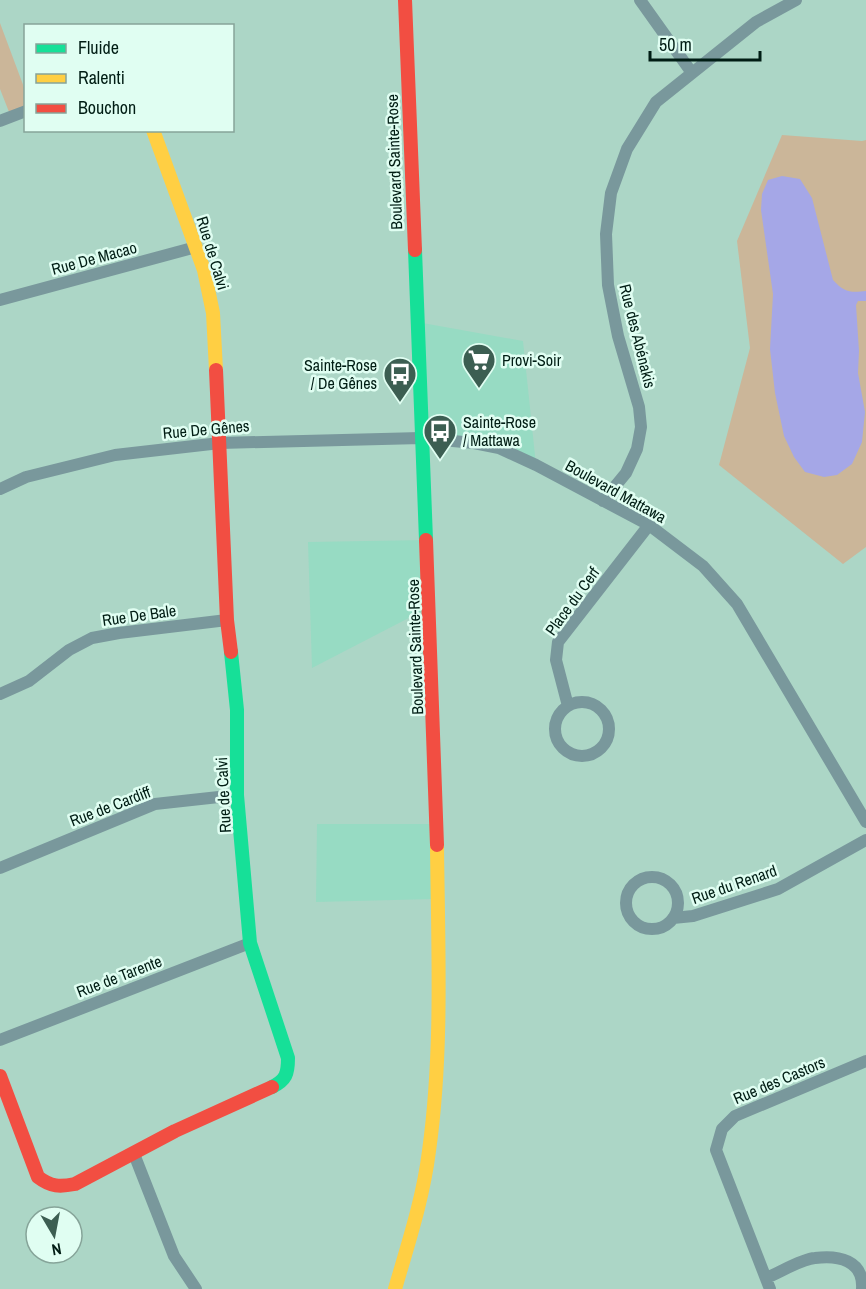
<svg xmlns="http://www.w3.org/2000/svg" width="866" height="1289" viewBox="0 0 866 1289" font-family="'Archivo Narrow',sans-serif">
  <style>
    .built { fill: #97dbc3 }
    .green { fill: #cbb699 }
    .water { fill: #a5a7e7 }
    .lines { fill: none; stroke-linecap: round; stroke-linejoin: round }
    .street { stroke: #79989c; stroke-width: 12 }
    .fast { stroke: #16e098; stroke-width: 14 }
    .slow { stroke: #ffcf43; stroke-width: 14 }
    .jam { stroke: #f24e42; stroke-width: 14 }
    .labels { text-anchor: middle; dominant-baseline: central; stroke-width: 5; stroke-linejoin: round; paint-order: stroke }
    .street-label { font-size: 16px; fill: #001d14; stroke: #e0fef2 }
    .poi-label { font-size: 16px; fill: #001d14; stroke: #e0fef2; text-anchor: start }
  </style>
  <rect width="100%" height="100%" fill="#acd6c6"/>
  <!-- built -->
  <path class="built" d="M 417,322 L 523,341 L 536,465 L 499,448 L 421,438 Z
    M 427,540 L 430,607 L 312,668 L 308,542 Z
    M 317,824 L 433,824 L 433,899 L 316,902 Z"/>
  <!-- green -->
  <path class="green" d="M 0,23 L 25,90 L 25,111 L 11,117 L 0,89 Z
    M 782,135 L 862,141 L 866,140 L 866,547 L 843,564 L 719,465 L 750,348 L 737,241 Z"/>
  <!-- water -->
  <path class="water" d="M 782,176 L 800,179 L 812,198 L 833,280 C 844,292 850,293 866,291 L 866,301 L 858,301 L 856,305 L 859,351 L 858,373 L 865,412 L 862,442 L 852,464 L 837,475 L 824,477 L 805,472 L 794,457 L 784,436 L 775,393 L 770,349 L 773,294 L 761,210 L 762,194 L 768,180 Z"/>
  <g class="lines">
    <!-- street -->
    <path class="street" d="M 640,0 L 692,73
      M 0,121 L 26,111
      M 0,300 L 196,247
      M 0,489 L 26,477 L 115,455 L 220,443 L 421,438 L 474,443 L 499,448 L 536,465 L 649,525 L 703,566 L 737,604 L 866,822
      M 603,501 L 626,473 L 637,449 L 641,427 L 639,407 L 618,336 L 608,285 L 606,234 L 611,193 L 627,149 L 656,102 L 756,22 L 796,0
      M 0,694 L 29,681 L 69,650 L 92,638 L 119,633 L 227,620
      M555 729a27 27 0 1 1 54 0a27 27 0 1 1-54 0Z
      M 568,706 L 556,660 L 558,642 L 649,525
      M 0,868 L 155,804 L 237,795
      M626 903a26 26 0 1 1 52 0a26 26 0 1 1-52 0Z
      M 673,918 L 693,916 L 778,889 L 866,840
      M 0,1040 L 250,943
      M 134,1154 L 174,1256 L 196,1289
      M 766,1278 C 779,1273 801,1259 815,1258 C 838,1255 864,1260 862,1289
      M 770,1289 L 716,1150 L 722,1129 L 735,1116 L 866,1061"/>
    <!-- fast -->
    <path class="fast" d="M 415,250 L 426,540
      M 231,652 L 237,710 L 237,795 L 250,943 L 288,1058 C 288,1074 286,1080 272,1087"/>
    <!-- slow -->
    <path class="slow" d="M 153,130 L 204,270 L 213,313 L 216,370
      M 395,1289 C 408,1244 423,1199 429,1151 C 443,1050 438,947 437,845"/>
    <!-- jam -->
    <path class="jam" d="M 405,0 L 415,250
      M 216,370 L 227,620 L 231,652
      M 426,540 L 437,845
      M 0,1076 L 38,1177 C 51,1187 60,1187 75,1184 L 175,1131 L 272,1087"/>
  </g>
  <!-- icons -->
  <defs>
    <symbol id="supermarket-pin" viewBox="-11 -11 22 30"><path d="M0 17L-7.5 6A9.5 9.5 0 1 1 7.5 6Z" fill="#3c5e52" stroke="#e0fef2"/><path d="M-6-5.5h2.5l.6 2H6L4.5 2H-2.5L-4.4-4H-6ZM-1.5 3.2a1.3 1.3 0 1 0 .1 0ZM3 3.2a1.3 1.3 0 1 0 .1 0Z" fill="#fff"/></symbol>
    <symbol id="bus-pin" viewBox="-11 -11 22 30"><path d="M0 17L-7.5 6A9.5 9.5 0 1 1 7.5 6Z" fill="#3c5e52" stroke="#e0fef2"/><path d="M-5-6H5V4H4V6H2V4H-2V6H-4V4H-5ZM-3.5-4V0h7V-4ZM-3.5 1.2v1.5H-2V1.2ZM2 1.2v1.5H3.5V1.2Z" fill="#fff"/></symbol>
  </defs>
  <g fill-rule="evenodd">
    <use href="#supermarket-pin" x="460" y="341" width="38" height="52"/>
    <use href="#bus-pin" x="381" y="355" width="38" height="52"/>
    <use href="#bus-pin" x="421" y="412" width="38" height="52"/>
  </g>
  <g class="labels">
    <!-- street labels -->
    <g class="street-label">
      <text transform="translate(394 162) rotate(-92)">Boulevard Sainte-Rose</text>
      <text transform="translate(213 253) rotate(73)">Rue de Calvi</text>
      <text transform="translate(94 258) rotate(-15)">Rue De Macao</text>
      <text transform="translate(638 336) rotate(76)">Rue des Abénakis</text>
      <text transform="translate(206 429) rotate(-5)">Rue De Gênes</text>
      <text transform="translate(616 491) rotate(29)">Boulevard Mattawa</text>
      <text transform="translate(572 601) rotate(-54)">Place du Cerf</text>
      <text transform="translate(139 615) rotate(-8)">Rue De Bale</text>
      <text transform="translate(415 647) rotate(-92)">Boulevard Sainte-Rose</text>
      <text transform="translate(223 795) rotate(-93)">Rue de Calvi</text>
      <text transform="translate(110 806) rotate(-21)">Rue de Cardiff</text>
      <text transform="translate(734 884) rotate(-19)">Rue du Renard</text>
      <text transform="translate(119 976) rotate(-21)">Rue de Tarente</text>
      <text transform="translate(779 1080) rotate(-23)">Rue des Castors</text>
    </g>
    <!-- poi labels -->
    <g class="poi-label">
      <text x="502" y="360">Provi-Soir</text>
      <text x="377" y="365" text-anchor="end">Sainte-Rose<tspan x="377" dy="18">/ De Gênes</tspan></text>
      <text x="463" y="422">Sainte-Rose<tspan x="463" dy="18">/ Mattawa</tspan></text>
    </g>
  </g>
  <!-- legend -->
  <rect x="24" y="24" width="210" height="108" fill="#e0fef2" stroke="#86a499" stroke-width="1.5"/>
  <rect x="36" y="44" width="30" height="9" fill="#16e098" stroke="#86a499" stroke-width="1.5"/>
  <text x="78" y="54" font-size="18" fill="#001d14">Fluide</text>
  <rect x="36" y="74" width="30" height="9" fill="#ffcf43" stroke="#86a499" stroke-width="1.5"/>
  <text x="78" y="84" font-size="18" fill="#001d14">Ralenti</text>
  <rect x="36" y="104" width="30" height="9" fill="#f24e42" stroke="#86a499" stroke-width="1.5"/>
  <text x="78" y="114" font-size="18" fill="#001d14">Bouchon</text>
  <!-- north arrow -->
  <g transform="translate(54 1235) rotate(170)"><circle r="28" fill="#e0fef2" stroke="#86a499" stroke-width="1.5"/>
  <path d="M0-4.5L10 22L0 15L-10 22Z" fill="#3c5e52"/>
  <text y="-9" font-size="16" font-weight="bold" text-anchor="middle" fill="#001d14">N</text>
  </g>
  <!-- scale -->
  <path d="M650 51v9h110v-9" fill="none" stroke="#001d14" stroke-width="3"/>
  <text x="659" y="51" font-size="18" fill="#001d14" stroke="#e0fef2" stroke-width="4.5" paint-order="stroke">50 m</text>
</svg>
